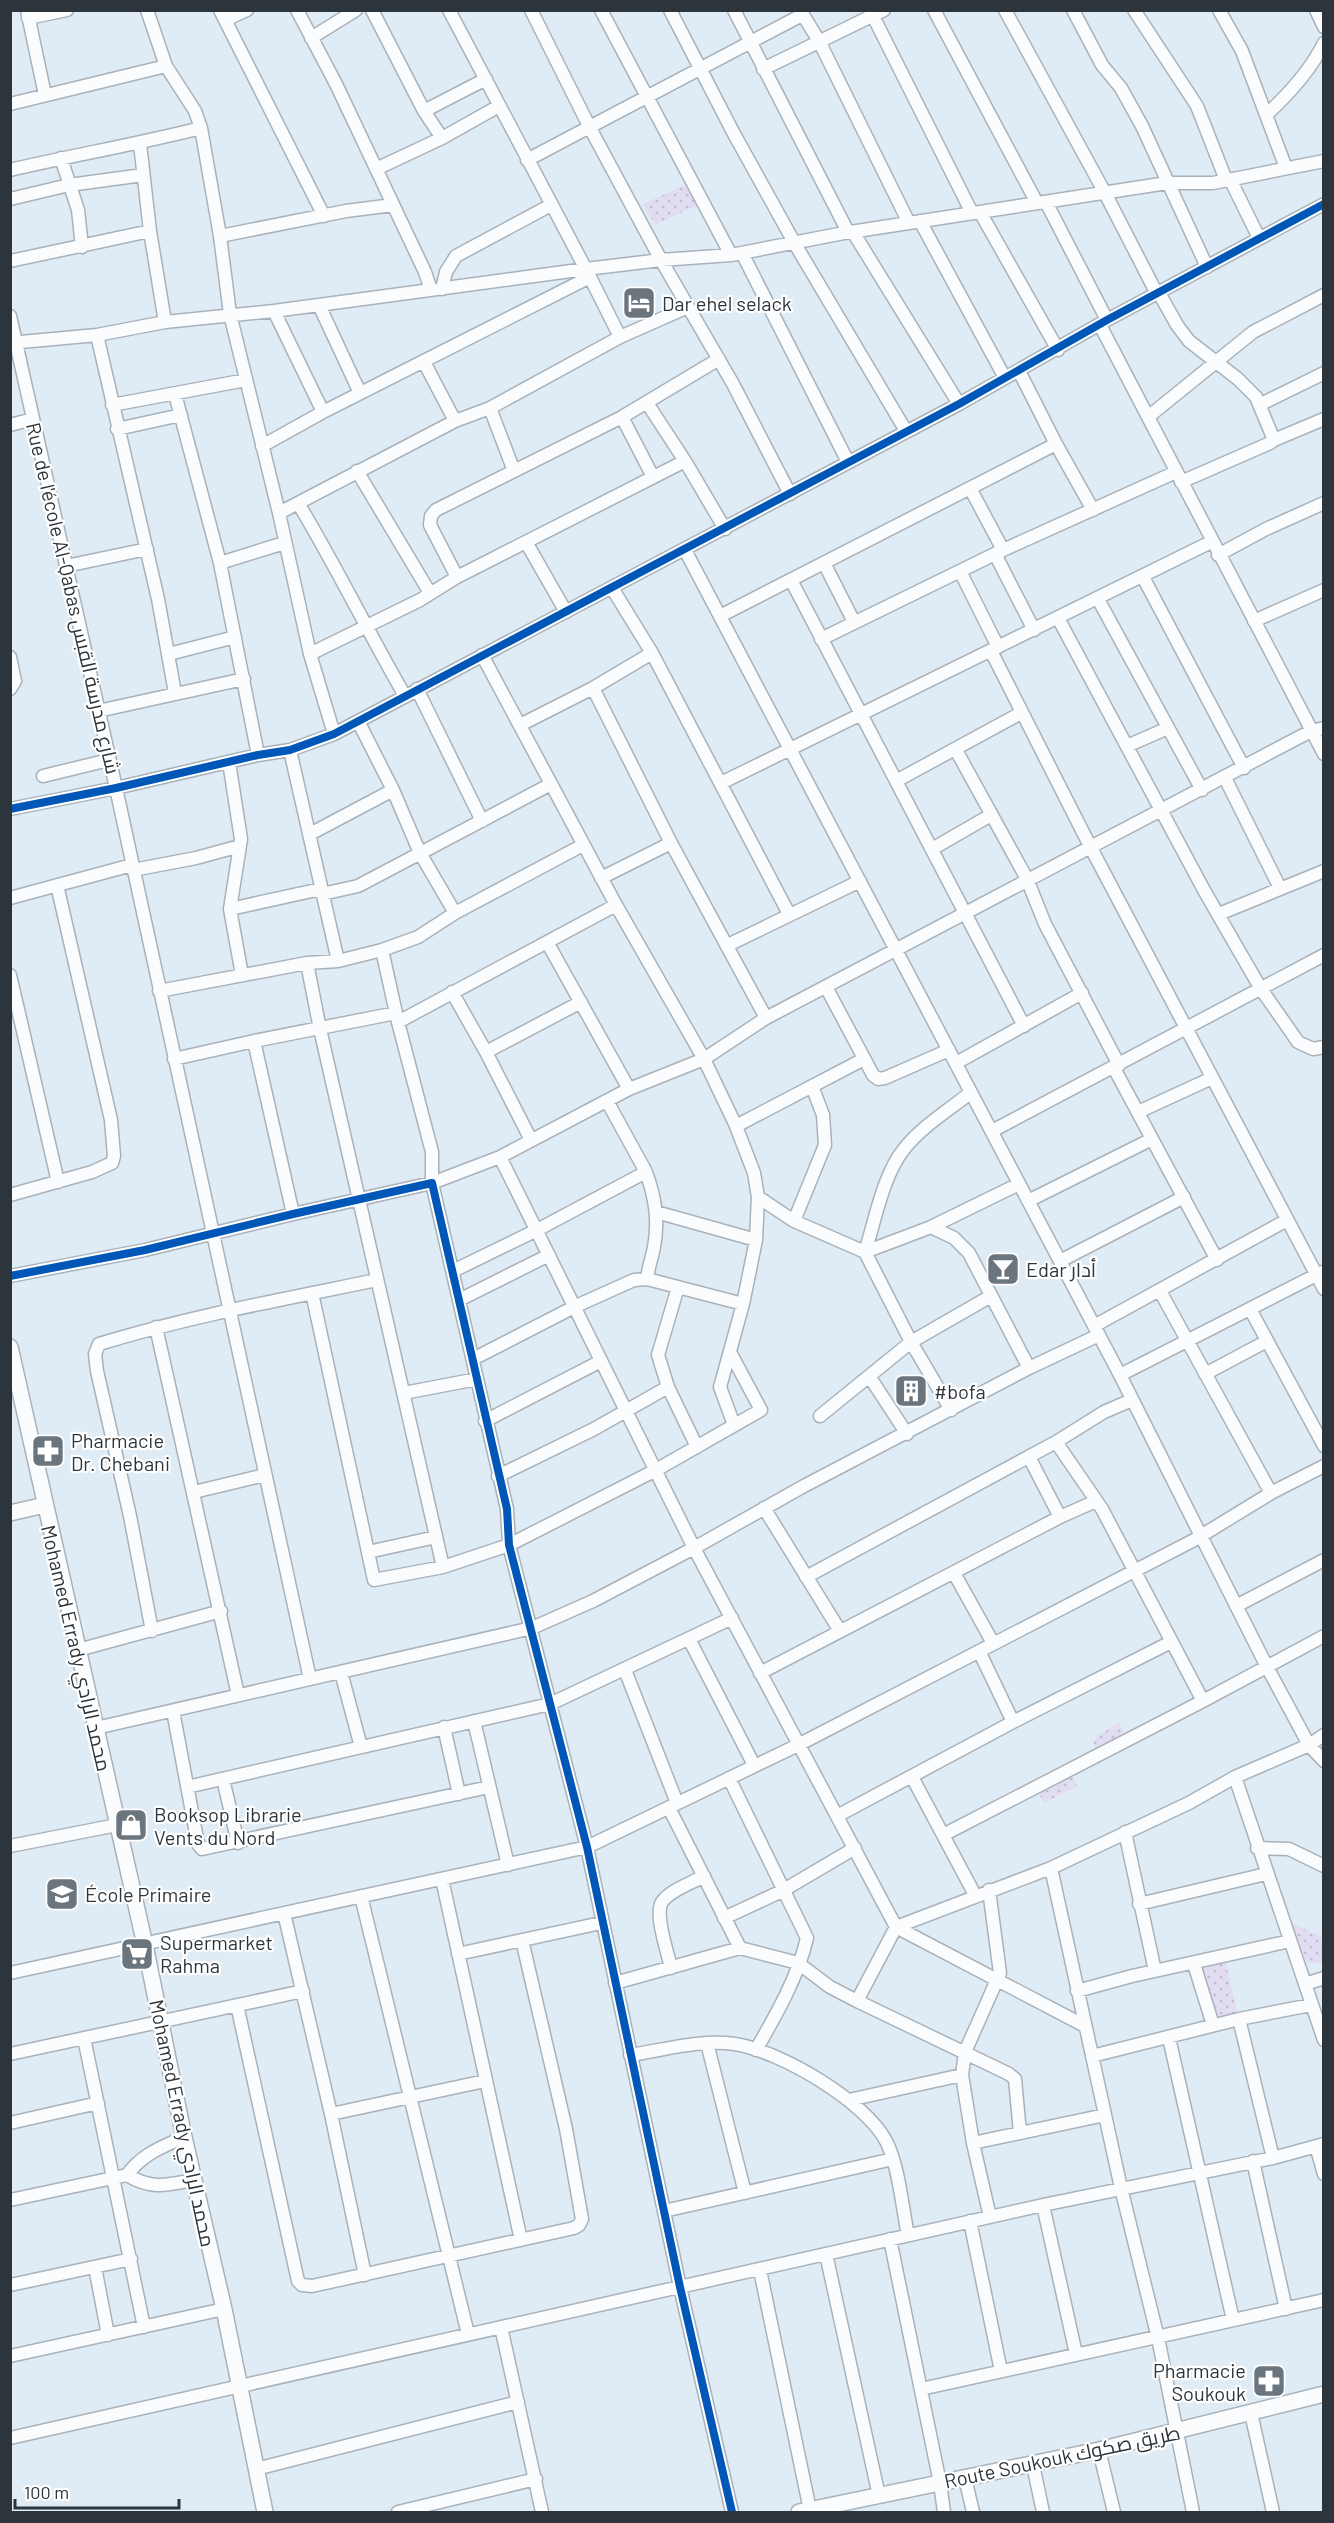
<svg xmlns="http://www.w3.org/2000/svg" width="1334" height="2523" viewBox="0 0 1334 2523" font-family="Barlow,Cairo,sans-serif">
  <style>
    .park { fill: url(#park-dots) }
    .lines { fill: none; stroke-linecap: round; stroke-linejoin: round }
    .minor-casing { stroke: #a9b2ba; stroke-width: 15 }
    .tertiary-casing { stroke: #a9b2ba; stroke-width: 18 }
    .minor { stroke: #fafcfe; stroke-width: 12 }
    .tertiary { stroke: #fafcfe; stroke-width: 15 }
    .cycleway-casing { stroke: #fff; stroke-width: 11 }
    .cycleway { stroke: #0057b8; stroke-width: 8 }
    .labels { text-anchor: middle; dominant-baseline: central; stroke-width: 4.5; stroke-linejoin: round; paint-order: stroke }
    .poi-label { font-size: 20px; fill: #2d353c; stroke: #fff; text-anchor: start }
    .street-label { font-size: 20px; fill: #2d353c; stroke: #fff }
  </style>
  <defs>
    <pattern id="park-dots" width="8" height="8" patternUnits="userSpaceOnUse" patternTransform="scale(1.5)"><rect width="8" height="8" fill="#e1dcf2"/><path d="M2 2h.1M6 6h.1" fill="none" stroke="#c1bdd0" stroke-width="1.8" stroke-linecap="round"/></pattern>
  </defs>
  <rect width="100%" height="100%" fill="#dfebf5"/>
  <!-- park -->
  <path class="park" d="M 687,184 L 698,205 L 655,225 L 643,204 Z
    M 1119,1723 L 1126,1735 L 1098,1752 L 1093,1743 L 1097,1736 Z
    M 1071,1774 L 1077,1786 L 1044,1803 L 1038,1791 Z
    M 1290,1922 L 1323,1938 L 1323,1963 L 1307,1963 Z
    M 1225,1960 L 1237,2012 L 1215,2019 L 1198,1967 Z"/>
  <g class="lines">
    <defs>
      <path id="minor" d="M 27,10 L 45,95
        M 147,10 L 166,66 L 195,111 L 201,128 L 220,236 L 230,314 L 279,513 L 310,654 L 334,734
        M 220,10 L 324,216
        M 297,10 L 336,84 L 425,272 L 431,290
        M 372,10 L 424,111 L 486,79
        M 449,10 L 590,277 L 620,337
        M 531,10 L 590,128 L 661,260 L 733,384 L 790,494
        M 601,10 L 731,255
        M 670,10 L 733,132 L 795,244 L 906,431
        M 734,10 L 848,232
        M 800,10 L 819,41 L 909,223
        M 870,10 L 972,213
        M 934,10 L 1037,203
        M 1005,10 L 1105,193 L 1157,294
        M 1073,10 L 1102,65 L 1121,88 L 1142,126 L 1207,267
        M 1134,10 L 1197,106 L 1226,180
        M 1219,10 L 1242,51 L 1286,168
        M 1316,10 L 1324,27
        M 28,18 L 67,10
        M 225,20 L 247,10
        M 311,38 L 356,10
        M 763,69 L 884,10
        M 10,104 L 166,66
        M 424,111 L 442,138
        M 1267,114 C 1290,93 1310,71 1324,43
        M 140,144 L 150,231 L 165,322
        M 61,158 L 78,210 L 82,247
        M 527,160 L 802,15
        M 376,169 L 442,138 L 499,106
        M 10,170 C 74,155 138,144 201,128
        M 1230,179 L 1259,238
        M 10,199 L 69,185 L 143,175
        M 1046,202 L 1107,320
        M 980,212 L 1058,350
        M 920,221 L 1005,378
        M 853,232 L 959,404
        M 220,236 L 346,211 L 393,205
        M 742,253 L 848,462
        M 10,261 L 150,231
        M 442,289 L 446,272 L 456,256 L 551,205
        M 1159,293 L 1177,325 L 1189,341 L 1238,379 L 1256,397 L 1274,440 L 1270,443 L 1181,482
        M 319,305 L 360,393
        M 274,311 L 323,412
        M 10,316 L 116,788 L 310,1679
        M 1100,325 L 1324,754
        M 97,335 L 158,599 L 175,693
        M 10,343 L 97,335 L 165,322 L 274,311 L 586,269 L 661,260 L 731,255 L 844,233 L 1167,183 L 1213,183 L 1324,161
        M 424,362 L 455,421
        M 175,394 L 220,563 L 258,755
        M 647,403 L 685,461 L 725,529
        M 1261,404 L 1324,373
        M 112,405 L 246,380
        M 490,408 L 514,471
        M 622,417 L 653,477
        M 1148,417 L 1253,332 L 1324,295
        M 10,425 L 33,419
        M 117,429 L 181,415
        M 1274,440 L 1324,419
        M 1056,444 L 1093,510
        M 262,446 L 323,412 L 590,277
        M 357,471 L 430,593
        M 970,488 L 1003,550
        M 298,503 C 336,566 368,632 405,696
        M 279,513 L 455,421 L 490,408 L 620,337 L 688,307
        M 526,542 L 566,612
        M 685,550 L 1120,1375 L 1266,1665 L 1309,1745 L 1324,1761
        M 995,554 L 1034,630
        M 1218,555 L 1266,529 L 1324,503
        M 220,563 L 284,543
        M 824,563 L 854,622
        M 66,566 L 147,549
        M 960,571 L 998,647
        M 457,577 L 430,525 L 431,516 L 436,510 L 622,417 L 719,359
        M 1143,577 L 1244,768
        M 791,580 L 1024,1026
        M 612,588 L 652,653 L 789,914
        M 1098,599 L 1202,790
        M 720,616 L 1056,444 L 1019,371
        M 1058,618 L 1205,892 L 1261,989 L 1298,1042 L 1313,1049 L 1324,1047
        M 1254,621 L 1324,590
        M 821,639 L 1003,550 L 1176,472
        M 991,651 L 1091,848 L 1324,1289
        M 169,654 L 235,637
        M 310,654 L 420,600 L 457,577 L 685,461
        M 482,655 L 616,905 L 704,1059 L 736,1126 L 754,1173 L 758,1197 L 756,1240 L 743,1304 L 720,1387 L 734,1425
        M 10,657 L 15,681 L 10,689
        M 593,688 L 671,843 L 766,1018
        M 417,689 L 482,821
        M 98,711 L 244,679
        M 358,721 L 393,790 L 420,853 L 455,913
        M 520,725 L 593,688 L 652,653
        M 1127,746 L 1168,728
        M 290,750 L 338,961
        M 956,750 L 1027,879 L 1045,924 L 1119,1065
        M 229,762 L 241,839 L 230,909 L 242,975
        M 43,776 L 109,760
        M 1225,778 L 1280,888
        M 896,781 L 1021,713
        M 721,783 L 1211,542
        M 10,809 L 116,788 L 258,755 L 290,750 L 334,734 L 959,404 L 1107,320 L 1324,204
        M 310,834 L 393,790
        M 932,849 L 991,815
        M 133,870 L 196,858 L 240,846
        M 601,878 L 671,843
        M 322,894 L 358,886 L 551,784
        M 10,898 L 132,865
        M 230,909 L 321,889
        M 1219,914 L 1324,871
        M 547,942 L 629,1089
        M 728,945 L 860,881
        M 382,950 L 398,1022 L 432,1152 L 432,1183 L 500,1157 L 629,1089 L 704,1059 L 766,1018 L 1311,731 L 1324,728
        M 307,963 L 320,1029 L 443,1567
        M 10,975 L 58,1182
        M 826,987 L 873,1075 L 878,1079 L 885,1078 L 949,1050
        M 159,991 L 307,963 L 338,961 L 382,950 L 418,937 L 455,913 L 583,845
        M 452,992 L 486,1052 L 531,1140
        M 398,1022 L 616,905
        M 254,1041 L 293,1214
        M 486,1052 L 581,1002
        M 174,1059 L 254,1041 L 396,1013
        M 956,1063 L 1082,993
        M 1114,1068 L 1217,1260
        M 1138,1112 L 1212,1078
        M 736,1126 L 864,1059
        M 992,1131 L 1324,955
        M 500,1157 L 694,1548 L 896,1927 L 1051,1868 L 1189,1803 L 1235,1777
        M 10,1195 L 92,1172 L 112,1163 L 114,1156 L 111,1120 L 57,885
        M 758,1197 L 794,1221 L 865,1252 C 875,1221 883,1175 904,1149 C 921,1127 949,1110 970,1093
        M 1028,1201 L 1152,1139
        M 656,1212 L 756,1240
        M 794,1221 L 825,1145 L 823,1115 L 812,1086
        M 931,1227 L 954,1238 L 969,1253 L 1029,1368
        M 1060,1261 L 1184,1197
        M 453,1271 L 537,1230 L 646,1172 L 607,1101
        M 10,1276 L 145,1250 L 293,1214 L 432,1183 L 507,1509 L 509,1545 L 587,1847 L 680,2287 L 732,2512
        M 647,1279 L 743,1304
        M 678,1287 L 658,1355 L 668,1387 L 697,1447
        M 1160,1291 L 1271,1493
        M 312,1293 L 374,1580 L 443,1567 L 509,1545 L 656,1470 L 761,1410 L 730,1352
        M 459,1300 L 549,1255
        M 1250,1309 L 1324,1446
        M 1094,1326 L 1287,1220
        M 156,1327 L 238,1695
        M 473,1359 L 576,1306 L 634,1280 L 647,1279 C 648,1268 652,1258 654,1247 C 659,1220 655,1197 646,1172
        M 1205,1374 L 1267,1341
        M 1120,1375 L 1322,1272
        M 869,1376 L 907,1434
        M 404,1393 L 477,1379
        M 951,1410 L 911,1342 L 865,1252 L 931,1227 L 1019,1184
        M 820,1416 L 911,1342 L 991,1296
        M 485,1421 L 601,1361
        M 1056,1442 L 1102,1509 L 1203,1701
        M 1029,1457 L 1060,1517
        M 498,1476 L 594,1429 L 668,1387
        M 194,1492 L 265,1475
        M 764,1508 L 840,1631
        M 368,1552 L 436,1537
        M 954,1573 L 993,1643
        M 806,1577 L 1056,1442 L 1104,1412 L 1132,1400
        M 1236,1606 L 1324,1560
        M 152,1631 L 130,1516 L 97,1371 L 95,1354 L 99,1344 C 191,1316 284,1299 377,1280
        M 689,1639 L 754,1765
        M 78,1650 L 221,1611
        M 979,1651 L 1013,1722
        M 625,1670 L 677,1803
        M 341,1672 L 361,1747
        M 760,1673 L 1060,1517 L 1096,1501
        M 173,1711 L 198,1844 L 202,1849 L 489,1787
        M 474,1721 L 508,1865
        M 444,1727 L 459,1794
        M 96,1728 L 532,1628 L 593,1601 L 694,1548 L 804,1486 L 1029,1368 L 1099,1335
        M 1324,1735 L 1309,1745 L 1235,1777 L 1324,2040
        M 912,1777 L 975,1895
        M 729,1778 L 807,1938 C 798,1977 776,2015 756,2050
        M 223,1779 L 238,1843
        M 187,1787 L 550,1704 L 732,1618
        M 669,1808 L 740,1948
        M 837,1816 L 1013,1722 L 1171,1642
        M 1125,1832 L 1155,1971
        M 943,1835 L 1203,1701 L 1324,1636
        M 10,1846 L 117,1825
        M 1257,1848 L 1289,1849 L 1324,1866
        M 1051,1868 L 1121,2188 L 1158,2338 L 1193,2512
        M 442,1879 L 521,2240
        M 989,1890 L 1000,1973 L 965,2052 L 962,2075 L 973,2143 L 990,2217
        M 361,1896 L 468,2334
        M 1139,1904 L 1266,1874
        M 284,1913 L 331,2114 L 365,2275
        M 724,1918 L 782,1891 L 855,1848
        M 458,1954 L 601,1923
        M 1194,1964 L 1213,2025
        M 671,1968 C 668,1953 654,1914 662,1902 C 670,1890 692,1883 704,1876
        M 10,1973 L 587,1847 L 798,1745 L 1196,1539 L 1271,1493 L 1324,1466
        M 615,1983 L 740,1948 L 798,1963 L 830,1987 L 857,2001 L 1009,2074 L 1015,2079 L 1020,2133
        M 1305,1984 L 1324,1978
        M 1077,1991 L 1132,1976 L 1290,1941
        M 857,2001 L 896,1927 L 1085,2026
        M 237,2005 L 298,2281 L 302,2285 L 312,2286 L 574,2228 L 579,2225 L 582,2219 L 566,2129 L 522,1940
        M 1239,2019 L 1273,2158
        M 84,2038 L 144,2327
        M 1169,2038 L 1233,2320
        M 707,2043 L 745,2193
        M 10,2054 L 303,1991
        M 630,2055 C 664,2050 701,2039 735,2044 C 780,2051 865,2101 886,2141 C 899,2166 902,2207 908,2235
        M 1092,2056 L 1239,2019 L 1311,2005
        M 849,2100 L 962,2075
        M 331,2114 L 485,2081
        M 10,2123 L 98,2103
        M 973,2143 L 1105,2115
        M 1316,2146 L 1324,2174
        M 1253,2161 L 1286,2309
        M 127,2175 C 152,2190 167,2185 194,2180
        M 10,2200 L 127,2175 C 142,2154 162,2147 184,2137
        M 1043,2205 L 1076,2354
        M 664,2211 L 893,2159
        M 970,2221 L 1001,2371
        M 890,2239 L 940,2483 L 944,2512
        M 826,2254 L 879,2496
        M 95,2267 L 108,2335
        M 760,2270 L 810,2510
        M 10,2285 L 131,2259
        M 501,2327 L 542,2512
        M 10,2356 L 224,2309
        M 921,2389 L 1324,2300
        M 1251,2413 L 1273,2512
        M 10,2438 L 1043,2205 L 1273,2158 L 1324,2144
        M 1099,2450 L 1114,2512
        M 1033,2465 L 1043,2512
        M 256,2469 L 518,2402
        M 965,2478 L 973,2512
        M 398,2512 L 536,2479"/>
      <path id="tertiary" d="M 10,1347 L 145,1945 L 184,2137 L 224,2309 L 265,2512
        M 10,1513 L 45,1505
        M 799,2512 L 1099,2450 L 1324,2394"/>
    </defs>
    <!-- minor casing -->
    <use href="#minor" class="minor-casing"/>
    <!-- tertiary casing -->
    <use href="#tertiary" class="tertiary-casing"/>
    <!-- minor -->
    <use href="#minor" class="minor"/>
    <!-- tertiary -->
    <use href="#tertiary" class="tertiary"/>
    <defs>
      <path id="cycleway" d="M 10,809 L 116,788 L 258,755 L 290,750 L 334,734 L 959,404 L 1107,320 L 1324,204
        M 10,1276 L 145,1250 L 293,1214 L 432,1183 L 507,1509 L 509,1545 L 587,1847 L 680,2287 L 732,2512"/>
    </defs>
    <!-- cycleway casing -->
    <use href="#cycleway" class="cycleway-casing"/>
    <!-- cycleway -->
    <use href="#cycleway" class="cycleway"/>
  </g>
  <!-- icons -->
  <defs>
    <symbol id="hotel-square" viewBox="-11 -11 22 22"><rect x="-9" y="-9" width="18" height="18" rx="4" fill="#6b757d" stroke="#fff"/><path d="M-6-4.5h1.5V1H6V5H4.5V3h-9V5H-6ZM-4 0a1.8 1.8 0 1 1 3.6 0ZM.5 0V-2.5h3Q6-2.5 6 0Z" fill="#fff"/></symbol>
    <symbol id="bar-square" viewBox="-11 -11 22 22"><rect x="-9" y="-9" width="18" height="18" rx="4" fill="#6b757d" stroke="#fff"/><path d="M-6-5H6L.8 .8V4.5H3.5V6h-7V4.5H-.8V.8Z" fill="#fff"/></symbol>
    <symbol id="building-square" viewBox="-11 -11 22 22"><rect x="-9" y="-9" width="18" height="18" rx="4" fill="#6b757d" stroke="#fff"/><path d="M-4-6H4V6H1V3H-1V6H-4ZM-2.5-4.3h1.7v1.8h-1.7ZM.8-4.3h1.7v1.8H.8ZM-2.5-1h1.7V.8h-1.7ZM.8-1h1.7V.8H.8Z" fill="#fff"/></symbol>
    <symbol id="pharmacy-square" viewBox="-11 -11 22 22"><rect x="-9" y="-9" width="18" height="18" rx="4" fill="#6b757d" stroke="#fff"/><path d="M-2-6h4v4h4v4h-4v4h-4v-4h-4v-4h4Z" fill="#fff"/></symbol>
    <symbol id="shop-square" viewBox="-11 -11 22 22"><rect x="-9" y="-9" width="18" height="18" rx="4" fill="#6b757d" stroke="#fff"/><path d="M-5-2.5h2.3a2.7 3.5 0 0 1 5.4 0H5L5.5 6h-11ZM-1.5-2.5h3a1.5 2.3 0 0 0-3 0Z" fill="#fff"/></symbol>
    <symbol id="school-square" viewBox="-11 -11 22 22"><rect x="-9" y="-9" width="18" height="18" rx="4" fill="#6b757d" stroke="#fff"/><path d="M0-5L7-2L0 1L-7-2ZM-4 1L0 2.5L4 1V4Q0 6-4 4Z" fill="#fff"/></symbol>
    <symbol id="supermarket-square" viewBox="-11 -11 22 22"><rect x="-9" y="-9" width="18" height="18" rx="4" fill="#6b757d" stroke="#fff"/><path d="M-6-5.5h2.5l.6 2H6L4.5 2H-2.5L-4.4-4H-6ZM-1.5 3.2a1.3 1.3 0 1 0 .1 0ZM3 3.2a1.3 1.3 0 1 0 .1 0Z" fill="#fff"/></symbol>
  </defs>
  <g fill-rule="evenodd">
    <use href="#hotel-square" x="620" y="284" width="38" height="38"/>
    <use href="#bar-square" x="984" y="1250" width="38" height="38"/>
    <use href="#building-square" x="892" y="1372" width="38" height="38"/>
    <use href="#pharmacy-square" x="29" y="1432" width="38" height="38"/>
    <use href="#shop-square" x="112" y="1806" width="38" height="38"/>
    <use href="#school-square" x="43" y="1875" width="38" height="38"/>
    <use href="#supermarket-square" x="118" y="1935" width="38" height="38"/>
    <use href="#pharmacy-square" x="1250" y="2362" width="38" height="38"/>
  </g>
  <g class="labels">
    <!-- poi labels -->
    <g class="poi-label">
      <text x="662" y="303">Dar ehel selack</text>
      <text x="1026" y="1269">Edar أدار</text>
      <text x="934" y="1391">#bofa</text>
      <text x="71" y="1440">Pharmacie<tspan x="71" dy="23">Dr. Chebani</tspan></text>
      <text x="154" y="1814">Booksop Librarie<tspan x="154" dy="23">Vents du Nord</tspan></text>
      <text x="85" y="1894">École Primaire</text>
      <text x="160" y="1942">Supermarket<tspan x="160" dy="23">Rahma</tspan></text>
      <text x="1246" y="2370" text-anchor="end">Pharmacie<tspan x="1246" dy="23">Soukouk</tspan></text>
    </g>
    <!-- street labels -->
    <g class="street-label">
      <text transform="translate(74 598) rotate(77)">Rue de l'école Al-Qabas شارع مدرسة القبس</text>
      <text transform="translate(77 1648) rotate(77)">Mohamed Errady محمد الرادي</text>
      <text transform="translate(183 2123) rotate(78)">Mohamed Errady محمد الرادي</text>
      <text transform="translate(1062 2456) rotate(-12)">Route Soukouk طريق صكوك</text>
    </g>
  </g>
  <!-- border -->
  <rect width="1334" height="2523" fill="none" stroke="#2d353c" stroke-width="24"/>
  <!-- scale -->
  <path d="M15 2499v9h164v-9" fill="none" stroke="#2d353c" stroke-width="3"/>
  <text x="24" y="2499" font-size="18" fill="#2d353c" stroke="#ffffff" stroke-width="4.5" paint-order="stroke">100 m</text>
</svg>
